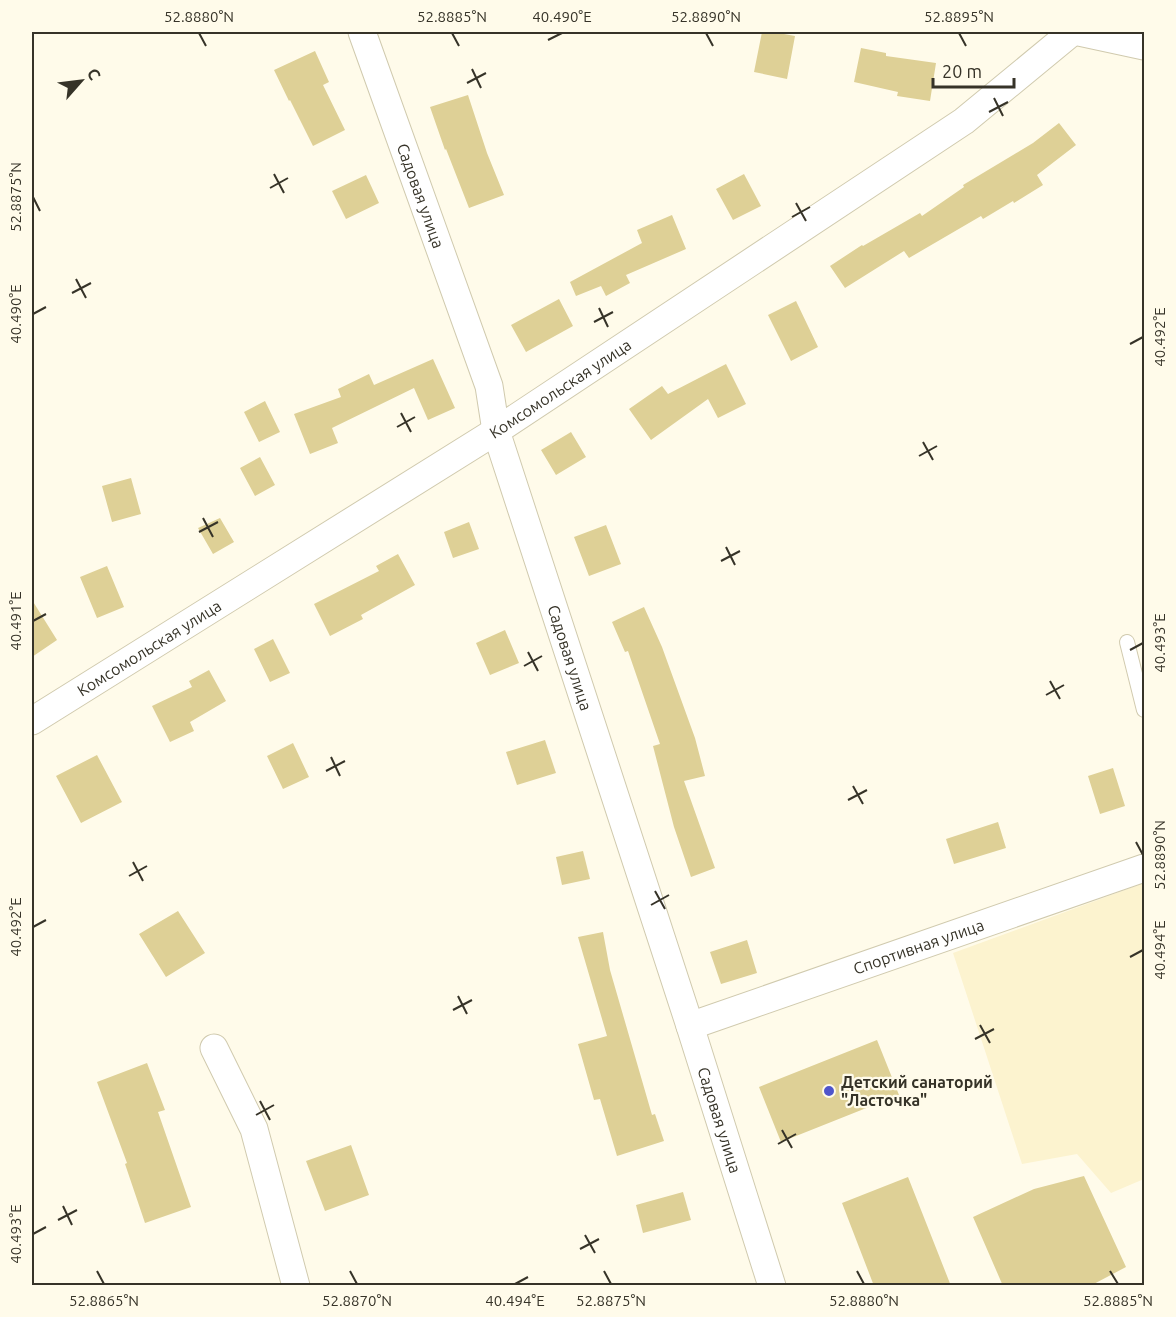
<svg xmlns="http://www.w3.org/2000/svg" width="1176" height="1317" viewBox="0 0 1176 1317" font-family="Ubuntu,sans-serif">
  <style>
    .built { fill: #fcf3cf }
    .building { fill: #ded096 }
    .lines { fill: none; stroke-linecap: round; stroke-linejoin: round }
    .lane-casing { stroke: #d0caae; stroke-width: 16 }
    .street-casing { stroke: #d0caae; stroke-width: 29 }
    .lane { stroke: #fff; stroke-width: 14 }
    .street { stroke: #fff; stroke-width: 27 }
    .ticks { fill: none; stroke: #363328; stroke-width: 2 }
    .poi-dot { fill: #4f55cb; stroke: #fffbea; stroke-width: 2 }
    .labels { text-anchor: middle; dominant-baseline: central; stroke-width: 4.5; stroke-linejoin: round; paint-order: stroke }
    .street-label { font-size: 16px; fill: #363328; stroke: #fffbea }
    .poi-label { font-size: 16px; font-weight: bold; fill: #363328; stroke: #fffbea; text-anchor: start }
    .neatline { fill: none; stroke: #363328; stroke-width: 2 }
    .ticks-label { font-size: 15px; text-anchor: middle; fill: #363328 }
  </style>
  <rect width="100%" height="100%" fill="#fffbea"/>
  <!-- built -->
  <path class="built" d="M 1144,883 L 1144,1179 L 1111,1193 L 1077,1154 L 1022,1164 L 953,953 Z"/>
  <!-- building -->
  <path class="building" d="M 762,32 L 773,32 L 795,36 L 787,79 L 754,72 Z
    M 861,48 L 886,53 L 886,56 L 936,63 L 930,101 L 897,96 L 898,92 L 854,82 Z
    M 315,51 L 329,82 L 323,85 L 345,130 L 313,146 L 290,100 L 289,101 L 274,70 Z
    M 468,95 L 487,153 L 504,195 L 469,208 L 446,149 L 445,150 L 430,107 Z
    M 1059,123 L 1076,145 L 1037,175 L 1043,185 L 1014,203 L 1013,201 L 983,219 L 981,216 L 909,258 L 904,251 L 845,288 L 830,266 L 862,245 L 863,246 L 920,213 L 922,216 L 964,187 L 963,185 L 1033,143 Z
    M 744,174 L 761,206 L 733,220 L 716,189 Z
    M 366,175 L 379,203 L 346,219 L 332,191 Z
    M 672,215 L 686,249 L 626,275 L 630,283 L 606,296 L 601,286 L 576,296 L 570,282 L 642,243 L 637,230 Z
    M 559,299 L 573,326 L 526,352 L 511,325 Z
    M 796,301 L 818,347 L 791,361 L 768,315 Z
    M 433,359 L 455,408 L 428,420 L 414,388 L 332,428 L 338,443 L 310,454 L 294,414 L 341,397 L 338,389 L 369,374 L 374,385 Z
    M 726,364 L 746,404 L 718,418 L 708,399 L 651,440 L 629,409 L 662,386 L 668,394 Z
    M 265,401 L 280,432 L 259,442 L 244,412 Z
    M 571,432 L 586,457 L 556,475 L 541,450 Z
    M 260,457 L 275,485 L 255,496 L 240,468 Z
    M 131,478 L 141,514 L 112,522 L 102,486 Z
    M 220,518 L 234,542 L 213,554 L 198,528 Z
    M 469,522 L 479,549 L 453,558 L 444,532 Z
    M 606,525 L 621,564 L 589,576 L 574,537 Z
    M 398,554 L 415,585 L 361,615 L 363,619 L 330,636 L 314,604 L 379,571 L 376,566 Z
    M 107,566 L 124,607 L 97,618 L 80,577 Z
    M 32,600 L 57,640 L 32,657 Z
    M 644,607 L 662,647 L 695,738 L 705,776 L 684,781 L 715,868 L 691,877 L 674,827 L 653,746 L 660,744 L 628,651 L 625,652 L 612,622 Z
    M 505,630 L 519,663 L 490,675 L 476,643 Z
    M 273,639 L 290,673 L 270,682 L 254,649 Z
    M 209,670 L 226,701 L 190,722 L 194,731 L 170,742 L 152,706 L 192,687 L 189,681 Z
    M 545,740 L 556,773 L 517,785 L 506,752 Z
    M 293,743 L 309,777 L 283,789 L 267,756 Z
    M 97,755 L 122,802 L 81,823 L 56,776 Z
    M 1113,768 L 1125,806 L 1100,814 L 1088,776 Z
    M 998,822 L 1006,848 L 954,864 L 946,839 Z
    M 583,851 L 590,879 L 562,885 L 556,857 Z
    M 178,911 L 205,953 L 166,977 L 139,934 Z
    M 603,932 L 610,970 L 652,1115 L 655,1114 L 664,1141 L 617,1156 L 600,1099 L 594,1100 L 578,1044 L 607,1036 L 578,937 Z
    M 747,940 L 757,973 L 721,984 L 710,952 Z
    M 877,1040 L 899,1095 L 781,1142 L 759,1087 Z
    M 147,1063 L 165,1110 L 158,1112 L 191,1207 L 145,1223 L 125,1164 L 127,1163 L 97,1082 Z
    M 351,1145 L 369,1195 L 325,1211 L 306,1161 Z
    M 1084,1176 L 1126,1267 L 1090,1286 L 1003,1286 L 973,1217 L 1034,1189 Z
    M 908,1177 L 951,1286 L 874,1286 L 842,1203 Z
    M 683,1192 L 691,1220 L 643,1233 L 636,1205 Z"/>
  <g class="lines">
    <defs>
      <path id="lane" d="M 1127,642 L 1144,710"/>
      <g id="street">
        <path id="s1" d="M 362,32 L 489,386 L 496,431 L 690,1026 L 772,1286"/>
        <path d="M 1079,32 L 1144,46"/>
        <path id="s2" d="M 32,721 L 496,431 L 964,121 L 1072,32"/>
        <path id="s3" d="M 690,1026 L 1144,868"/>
        <path d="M 214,1048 L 254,1129 L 296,1286"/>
      </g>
    </defs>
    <!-- lane casing -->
    <use href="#lane" class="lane-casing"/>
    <!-- street casing -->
    <use href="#street" class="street-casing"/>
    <!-- lane -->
    <use href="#lane" class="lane"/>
    <!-- street -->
    <use href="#street" class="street"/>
  </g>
  <!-- ticks -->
  <path class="ticks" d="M 199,33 L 206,46M 452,33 L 459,46M 706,33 L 713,46M 959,33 L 966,46M 548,40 L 562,33M 472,69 L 481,88M 467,83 L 486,73M 994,98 L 1003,116M 989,112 L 1008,102M 274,174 L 284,193M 270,188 L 288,178M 33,197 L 40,211M 796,203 L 806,221M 792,217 L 810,207M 76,279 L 86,298M 72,293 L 91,283M 599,308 L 608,327M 33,314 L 46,307M 594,322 L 613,312M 1130,344 L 1143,337M 401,413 L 411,432M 397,427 L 415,417M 923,442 L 933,460M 919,456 L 937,446M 203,518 L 213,537M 199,532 L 218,522M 726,547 L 735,565M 721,561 L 740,551M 33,621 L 46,614M 1130,650 L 1143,643M 528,652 L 538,671M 524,666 L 542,656M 1050,681 L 1060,699M 1046,695 L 1064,685M 331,757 L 340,776M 326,771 L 345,761M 853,786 L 863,804M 848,800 L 867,790M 1136,842 L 1143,855M 133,862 L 143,881M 129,876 L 147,866M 655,891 L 665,909M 651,905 L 669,895M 33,927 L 46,920M 1130,957 L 1143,950M 458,996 L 467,1014M 453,1010 L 472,1000M 980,1025 L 990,1043M 975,1039 L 994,1029M 260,1101 L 270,1120M 256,1115 L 274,1105M 782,1130 L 792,1148M 778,1144 L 796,1134M 63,1206 L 72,1225M 58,1220 L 77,1210M 33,1234 L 46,1227M 585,1235 L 595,1253M 580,1249 L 599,1239M 97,1271 L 104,1284M 350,1271 L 357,1284M 604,1271 L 611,1284M 857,1271 L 864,1284M 1110,1271 L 1118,1284M 515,1284 L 528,1277"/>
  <!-- markers -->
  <circle class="poi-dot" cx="829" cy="1091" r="6"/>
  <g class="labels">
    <!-- street labels -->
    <g class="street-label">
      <text stroke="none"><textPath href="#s1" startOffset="174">Садовая улица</textPath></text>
      <text stroke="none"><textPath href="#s2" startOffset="624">Комсомольская улица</textPath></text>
      <text stroke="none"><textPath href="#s2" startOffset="138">Комсомольская улица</textPath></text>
      <text stroke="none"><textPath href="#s1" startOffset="660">Садовая улица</textPath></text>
      <text stroke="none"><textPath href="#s3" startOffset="242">Спортивная улица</textPath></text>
      <text stroke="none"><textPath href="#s1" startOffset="1146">Садовая улица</textPath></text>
    </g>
    <!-- poi labels -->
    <g class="poi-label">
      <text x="841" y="1082">Детский санаторий<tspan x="841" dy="18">"Ласточка"</tspan></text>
    </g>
  </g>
  <!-- border -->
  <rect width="1176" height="1317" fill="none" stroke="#fffbea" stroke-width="66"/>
  <!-- north arrow -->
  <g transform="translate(81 81) rotate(62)" stroke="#fffbea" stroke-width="4.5" paint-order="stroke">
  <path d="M0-4.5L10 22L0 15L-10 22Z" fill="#363328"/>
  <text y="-9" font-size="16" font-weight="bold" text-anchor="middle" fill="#363328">С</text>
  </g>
  <!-- scale -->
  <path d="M933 78v9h81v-9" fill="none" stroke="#363328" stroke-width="3"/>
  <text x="942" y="78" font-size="18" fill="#363328" stroke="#fffbea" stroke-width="4.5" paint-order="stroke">20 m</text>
  <rect x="33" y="33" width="1110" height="1251" class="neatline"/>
  <g class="ticks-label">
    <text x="199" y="22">52.8880°N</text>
    <text x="452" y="22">52.8885°N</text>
    <text x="562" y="22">40.490°E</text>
    <text x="706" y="22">52.8890°N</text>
    <text x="959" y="22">52.8895°N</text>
    <text transform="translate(16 197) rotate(-90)" y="5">52.8875°N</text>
    <text transform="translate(16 314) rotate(-90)" y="5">40.490°E</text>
    <text transform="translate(1160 337) rotate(-90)" y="5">40.492°E</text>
    <text transform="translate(16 621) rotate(-90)" y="5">40.491°E</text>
    <text transform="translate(1160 643) rotate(-90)" y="5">40.493°E</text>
    <text transform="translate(1160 855) rotate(-90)" y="5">52.8890°N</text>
    <text transform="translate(16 927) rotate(-90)" y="5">40.492°E</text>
    <text transform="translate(1160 950) rotate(-90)" y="5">40.494°E</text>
    <text transform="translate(16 1234) rotate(-90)" y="5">40.493°E</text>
    <text x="104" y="1306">52.8865°N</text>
    <text x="357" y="1306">52.8870°N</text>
    <text x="515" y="1306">40.494°E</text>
    <text x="611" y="1306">52.8875°N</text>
    <text x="864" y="1306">52.8880°N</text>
    <text x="1118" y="1306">52.8885°N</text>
  </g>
</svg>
